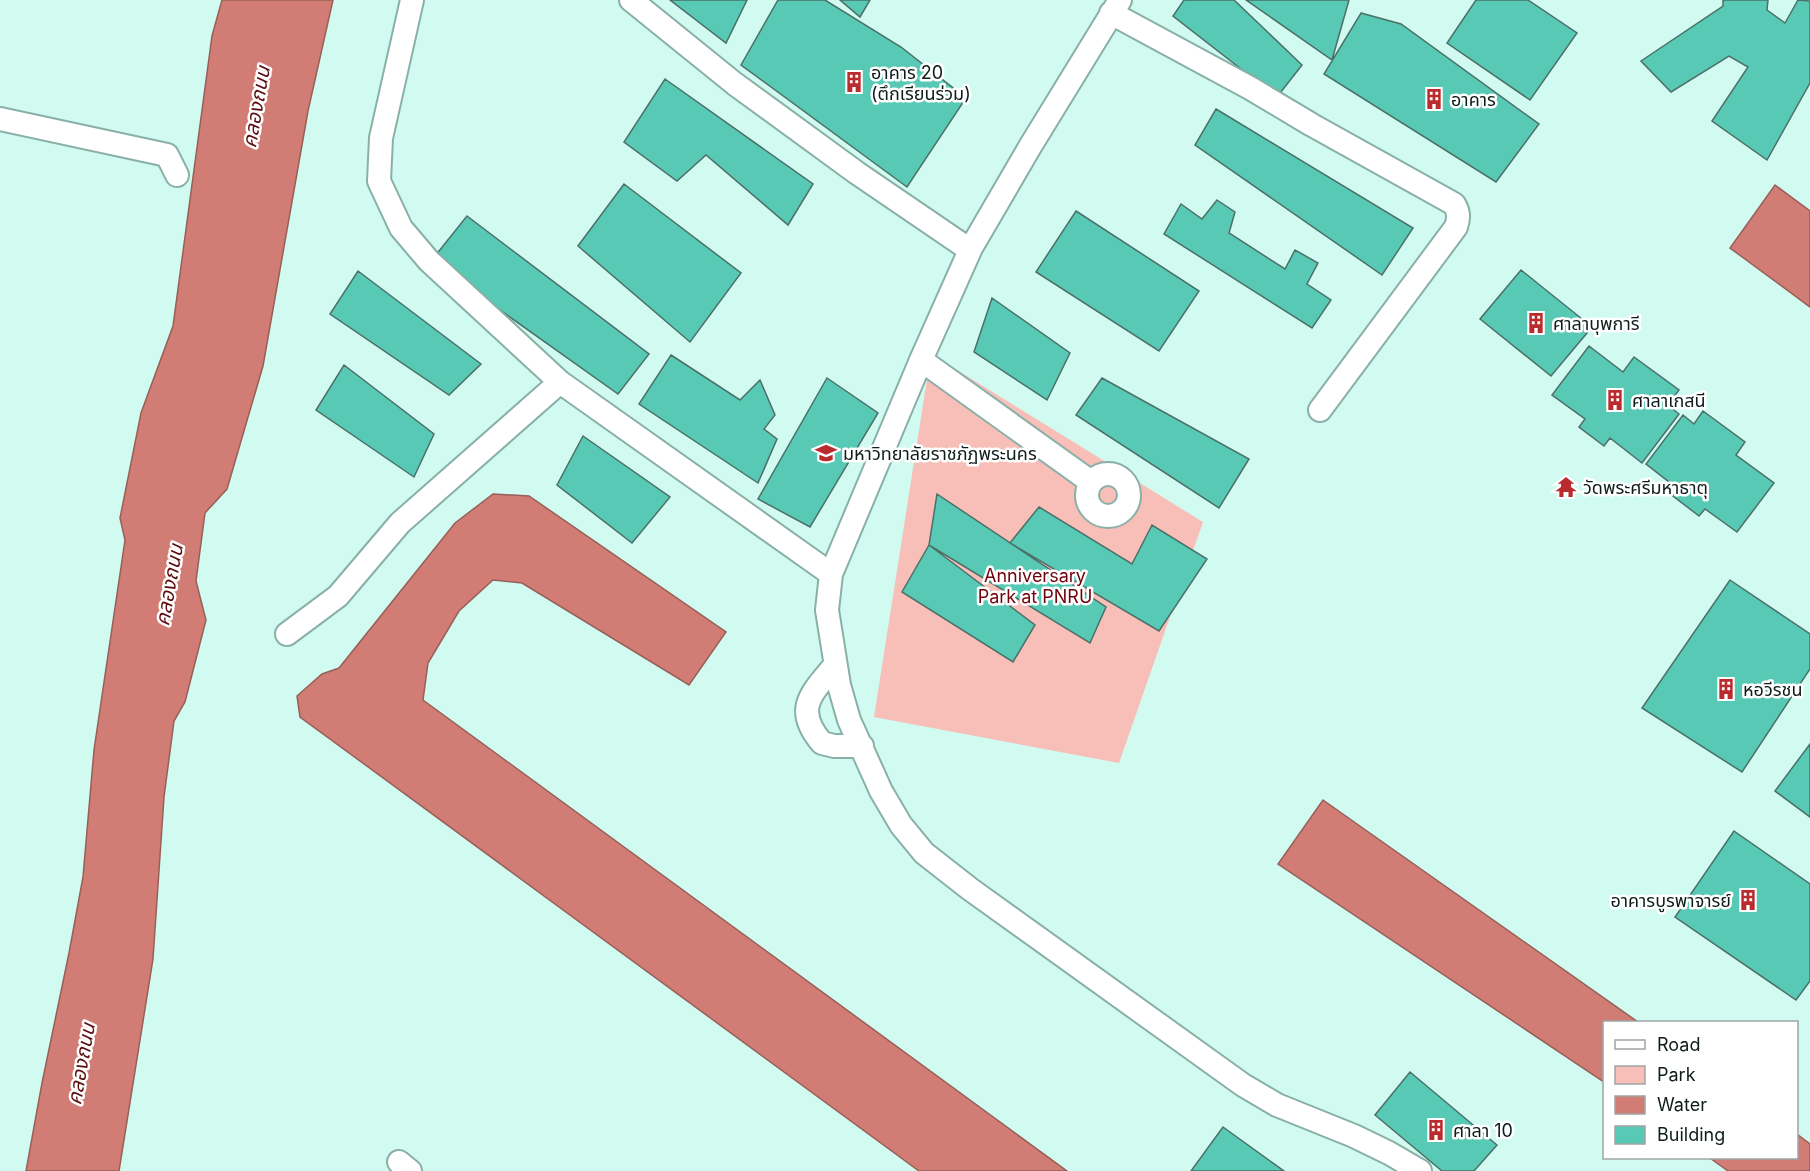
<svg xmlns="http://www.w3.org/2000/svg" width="1810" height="1171" viewBox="0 0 1810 1171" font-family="Inter,'Noto Sans Thai',sans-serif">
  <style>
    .green { fill: #f8beb8 }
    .water { fill: #d17c74; stroke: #966059; stroke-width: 1.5 }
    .building { fill: #57c9b4; stroke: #4b7068; stroke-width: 1.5 }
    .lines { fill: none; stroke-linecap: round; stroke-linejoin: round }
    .minor-casing { stroke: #89b0a7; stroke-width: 26 }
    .minor { stroke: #fff; stroke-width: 22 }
    .labels { text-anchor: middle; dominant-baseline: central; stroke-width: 5; stroke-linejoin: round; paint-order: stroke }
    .poi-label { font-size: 18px; fill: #0e1d1a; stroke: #fff; text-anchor: start }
    .park-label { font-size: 18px; fill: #71030d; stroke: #fff }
    .water-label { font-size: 20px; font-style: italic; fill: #5c0d0f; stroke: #fff }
  </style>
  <rect width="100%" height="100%" fill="#d1faf1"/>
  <!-- green -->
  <path class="green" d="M 931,354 L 1203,522 L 1119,763 L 874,717 Z"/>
  <!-- water -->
  <path class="water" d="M 222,0 L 333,0 L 308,111 L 263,366 L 227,489 L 205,513 L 196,581 L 206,620 L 185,702 L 174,721 L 164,797 L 153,959 L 119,1171 L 26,1171 L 42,1083 L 69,953 L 83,877 L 94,750 L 125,540 L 120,518 L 141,413 L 173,326 L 212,36 Z
    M 1775,185 L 1810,211 L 1810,307 L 1730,248 Z
    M 493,494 L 529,496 L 726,632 L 689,685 L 522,583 L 493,580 L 459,611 L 428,663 L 423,700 L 1067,1171 L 919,1171 L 300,717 L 297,696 L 322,674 L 339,668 L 455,523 Z
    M 1323,800 L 1638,1022 L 1604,1022 L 1604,1082 L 1278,864 Z
    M 1797,1134 L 1810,1144 L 1810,1171 L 1728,1171 L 1710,1158 L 1796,1158 Z"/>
  <!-- building -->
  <path class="building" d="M 670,0 L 747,0 L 726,43 Z
    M 778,0 L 825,0 L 901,47 L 966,98 L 907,187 L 741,65 Z
    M 840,0 L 870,0 L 860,17 Z
    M 1184,0 L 1234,0 L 1302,65 L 1277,97 L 1173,16 Z
    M 1246,0 L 1349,0 L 1332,60 Z
    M 1476,0 L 1528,0 L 1577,33 L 1530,100 L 1447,43 Z
    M 1723,0 L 1768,0 L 1767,10 L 1785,23 L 1798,0 L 1810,1 L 1810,83 L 1767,160 L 1712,121 L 1748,67 L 1729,56 L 1671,92 L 1641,61 L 1723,6 Z
    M 1361,13 L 1401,24 L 1539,124 L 1496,182 L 1324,74 Z
    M 665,79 L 813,184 L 788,225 L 706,155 L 677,181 L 624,142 Z
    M 1216,109 L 1413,228 L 1382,275 L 1195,145 Z
    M 624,184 L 741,273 L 690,342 L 578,246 Z
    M 1217,200 L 1235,212 L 1229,233 L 1285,269 L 1295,250 L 1318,263 L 1307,284 L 1331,300 L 1312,328 L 1164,234 L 1181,204 L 1202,219 Z
    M 1076,211 L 1199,291 L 1159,351 L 1036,272 Z
    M 467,216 L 649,354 L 618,394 L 431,261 Z
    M 1521,270 L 1592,327 L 1551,376 L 1480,319 Z
    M 358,271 L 481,364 L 449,395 L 330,314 Z
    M 992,298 L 1070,353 L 1047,400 L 974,352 Z
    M 1589,346 L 1623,372 L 1634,357 L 1679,390 L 1668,405 L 1679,414 L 1642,463 L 1610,438 L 1604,446 L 1579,427 L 1585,419 L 1552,395 Z
    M 671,355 L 740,400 L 760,380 L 775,415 L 764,429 L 777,439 L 758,483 L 639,404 Z
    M 344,365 L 434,434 L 414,477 L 316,410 Z
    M 827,378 L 878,413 L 810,527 L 758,499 Z
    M 1102,378 L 1249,459 L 1219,508 L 1076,415 Z
    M 1703,411 L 1745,442 L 1736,455 L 1774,483 L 1737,532 L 1705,509 L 1699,516 L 1673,496 L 1678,489 L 1646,464 L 1683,415 L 1694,424 Z
    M 583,436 L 670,497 L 632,543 L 557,485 Z
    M 937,494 L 1106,607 L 1090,643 L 929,545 Z
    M 1039,507 L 1132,564 L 1152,525 L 1207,559 L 1159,631 L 1010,543 Z
    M 929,545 L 1035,625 L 1013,662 L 902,592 Z
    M 1730,580 L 1810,634 L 1810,669 L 1742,772 L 1642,708 Z
    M 1810,744 L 1810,817 L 1775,791 Z
    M 1734,831 L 1810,884 L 1810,981 L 1796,1000 L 1675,917 Z
    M 1410,1072 L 1497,1145 L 1474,1171 L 1442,1171 L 1375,1115 Z
    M 1223,1127 L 1284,1171 L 1191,1171 Z"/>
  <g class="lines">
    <defs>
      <path id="minor" d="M 412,0 L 381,138 L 379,181 L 401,228 L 429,261 L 560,382 L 831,574
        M 631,0 L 735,84 L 857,173 L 970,250
        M 1120,0 L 1031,145 L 971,248 L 921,360 L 831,574 L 827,610 L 839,685 L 849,720 L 881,791 L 901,825 L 924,853 L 970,889 L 1243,1085 L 1277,1105 L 1354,1136 L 1389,1153 L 1420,1171
        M 1111,13 L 1250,88 L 1312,125 L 1454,204 C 1459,212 1459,218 1456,227 L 1320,410
        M 0,119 L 167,155 L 177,175
        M 921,360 L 1091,482
        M1087 495a21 21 0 1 1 42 0a21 21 0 1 1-42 0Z
        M 287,634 L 338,596 L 400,523 L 560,382
        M 835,665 C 811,694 793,709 822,743 L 834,746 L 862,746
        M 399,1162 L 410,1171"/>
    </defs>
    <!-- minor casing -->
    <use href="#minor" class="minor-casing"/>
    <!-- minor -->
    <use href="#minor" class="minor"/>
  </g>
  <!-- icons -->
  <defs>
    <symbol id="building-bare" viewBox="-9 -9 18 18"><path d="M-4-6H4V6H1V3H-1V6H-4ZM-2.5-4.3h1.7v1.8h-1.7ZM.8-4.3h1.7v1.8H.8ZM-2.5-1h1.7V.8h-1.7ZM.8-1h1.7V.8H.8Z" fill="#ba2b2d" stroke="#fff" stroke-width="2.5" paint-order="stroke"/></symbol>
    <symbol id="university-bare" viewBox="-9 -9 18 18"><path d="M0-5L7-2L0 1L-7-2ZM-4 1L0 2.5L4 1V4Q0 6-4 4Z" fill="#ba2b2d" stroke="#fff" stroke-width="2.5" paint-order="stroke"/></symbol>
    <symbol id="temple-bare" viewBox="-9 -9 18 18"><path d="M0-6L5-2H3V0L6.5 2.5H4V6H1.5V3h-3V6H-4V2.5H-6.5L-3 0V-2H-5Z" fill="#ba2b2d" stroke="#fff" stroke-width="2.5" paint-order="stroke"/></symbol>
  </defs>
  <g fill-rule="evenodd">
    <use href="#building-bare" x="839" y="67" width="30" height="30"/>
    <use href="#building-bare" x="1419" y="84" width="30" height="30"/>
    <use href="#building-bare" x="1521" y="308" width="30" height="30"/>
    <use href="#building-bare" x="1600" y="385" width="30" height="30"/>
    <use href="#university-bare" x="811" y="438" width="30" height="30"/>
    <use href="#temple-bare" x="1551" y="472" width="30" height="30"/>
    <use href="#building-bare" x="1711" y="674" width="30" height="30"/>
    <use href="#building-bare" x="1733" y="885" width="30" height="30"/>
    <use href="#building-bare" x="1421" y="1115" width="30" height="30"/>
  </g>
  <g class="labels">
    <!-- poi labels -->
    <g class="poi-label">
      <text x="871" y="72">อาคาร 20<tspan x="871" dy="21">(ตึกเรียนร่วม)</tspan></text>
      <text x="1451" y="99">อาคาร</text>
      <text x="1553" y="323">ศาลาบุพการี</text>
      <text x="1632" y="400">ศาลาเกสนี</text>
      <text x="843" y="453">มหาวิทยาลัยราชภัฏพระนคร</text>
      <text x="1583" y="487">วัดพระศรีมหาธาตุ</text>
      <text x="1743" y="689">หอวีรชน</text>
      <text x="1731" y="900" text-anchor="end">อาคารบูรพาจารย์</text>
      <text x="1453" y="1130">ศาลา 10</text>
    </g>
    <!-- park labels -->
    <g class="park-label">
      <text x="1035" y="575">Anniversary<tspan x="1035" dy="21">Park at PNRU</tspan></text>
    </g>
    <!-- water labels -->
    <g class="water-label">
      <text transform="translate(256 107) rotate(-80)">คลองถนน</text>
      <text transform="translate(169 585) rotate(-80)">คลองถนน</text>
      <text transform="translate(81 1064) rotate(-80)">คลองถนน</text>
    </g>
  </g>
  <!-- legend -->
  <rect x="1603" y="1021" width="195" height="138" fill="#ffffff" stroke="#9fa5a3" stroke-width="1.5"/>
  <rect x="1615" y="1040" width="30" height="9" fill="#ffffff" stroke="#9fa5a3" stroke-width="1.5"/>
  <text x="1657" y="1051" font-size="18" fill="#0e1d1a">Road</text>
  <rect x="1615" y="1066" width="30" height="18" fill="#f8beb8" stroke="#9fa5a3" stroke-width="1.5"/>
  <text x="1657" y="1081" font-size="18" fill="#0e1d1a">Park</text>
  <rect x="1615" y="1096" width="30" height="18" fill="#d17c74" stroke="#9fa5a3" stroke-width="1.5"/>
  <text x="1657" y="1111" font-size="18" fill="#0e1d1a">Water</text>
  <rect x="1615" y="1126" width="30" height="18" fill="#57c9b4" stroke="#9fa5a3" stroke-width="1.5"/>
  <text x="1657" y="1141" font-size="18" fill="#0e1d1a">Building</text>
</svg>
